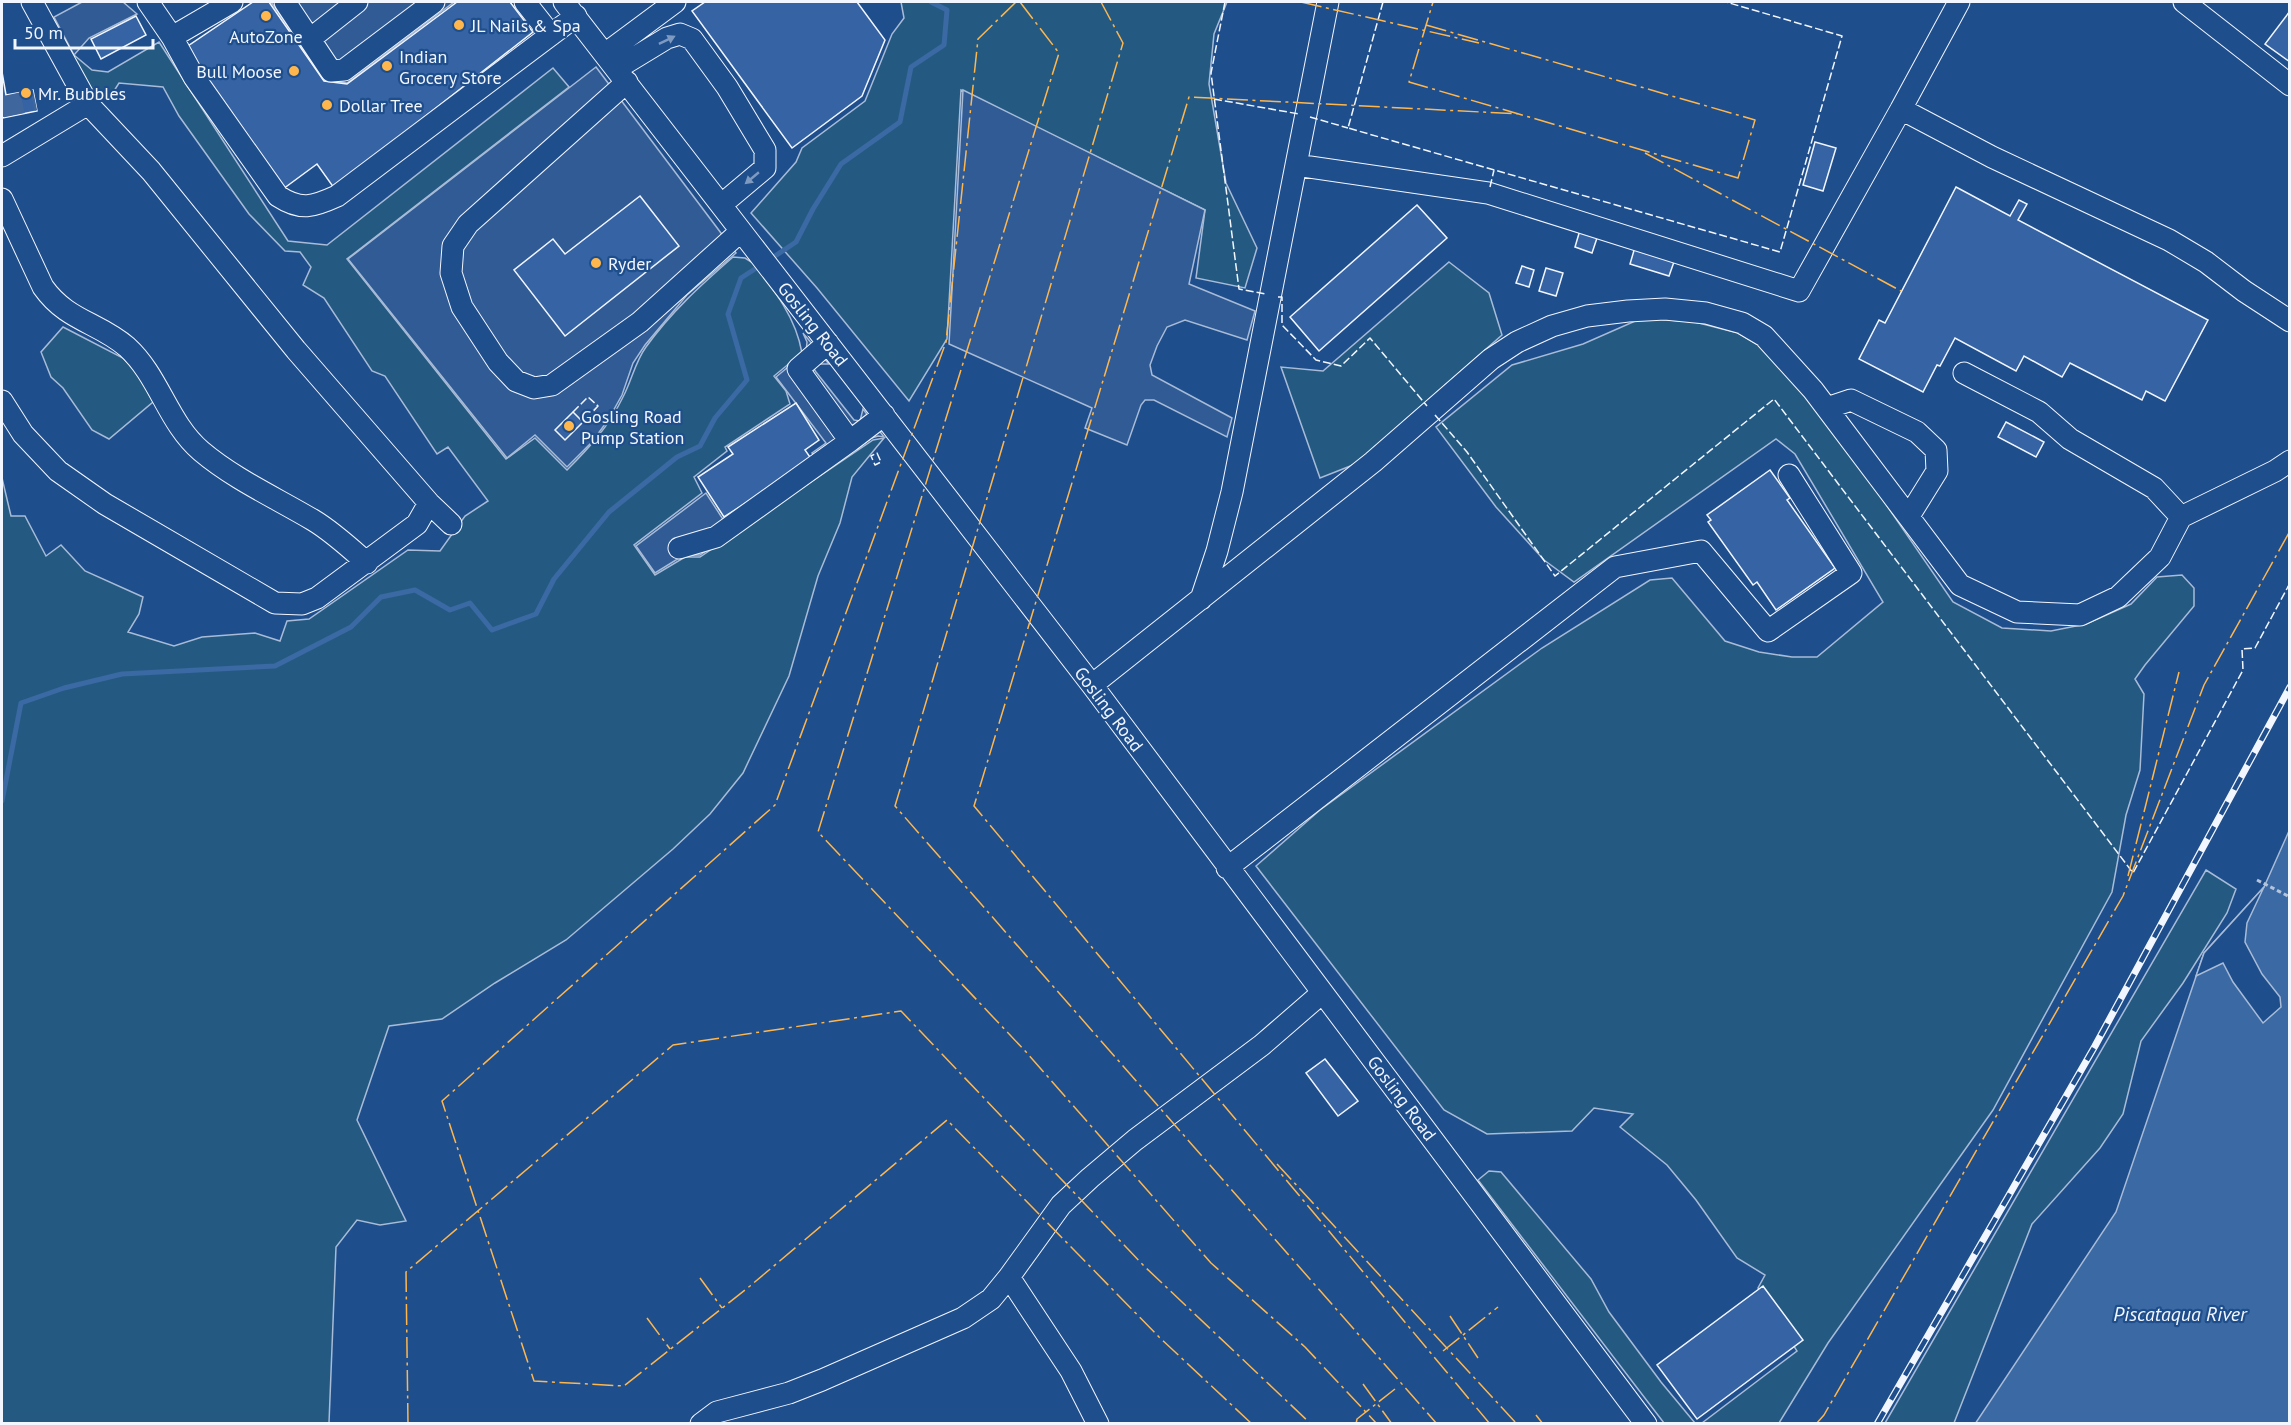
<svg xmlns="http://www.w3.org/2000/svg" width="2291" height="1425" viewBox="0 0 2291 1425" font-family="'PT Sans',sans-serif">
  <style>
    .green { fill: #245a82; stroke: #a8bbd7; stroke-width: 1.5 }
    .parking { fill: #305b95; stroke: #a8bbd7; stroke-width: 1.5 }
    .water { fill: #3b69a3; stroke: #a8bbd7; stroke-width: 1.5 }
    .pier { fill: #1f4e8c; stroke: #a8bbd7; stroke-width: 1.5 }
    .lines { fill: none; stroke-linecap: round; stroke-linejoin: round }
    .stream { stroke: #3b69a3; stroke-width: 5 }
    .building { fill: #3563a3; stroke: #f2f6ff; stroke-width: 1.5 }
    .minor-tunnel { stroke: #3f679d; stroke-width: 21; stroke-dasharray: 21 10; stroke-linecap: butt }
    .minor-casing { stroke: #f2f6ff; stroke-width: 23 }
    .path { stroke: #b3c4dc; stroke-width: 3; stroke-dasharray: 4.5 3; stroke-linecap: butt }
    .minor { stroke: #1f4e8c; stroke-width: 21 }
    .rail-casing { stroke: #f2f6ff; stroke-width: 7 }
    .rail { stroke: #1f4e8c; stroke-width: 4.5; stroke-dasharray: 14; stroke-linecap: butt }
    .fence { stroke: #f2f6ff; stroke-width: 1.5; stroke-dasharray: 8 3; stroke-linecap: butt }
    .power { stroke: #ffb74d; stroke-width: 1.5; stroke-dasharray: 21 4.5 3 4.5; stroke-linecap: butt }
    .oneway { fill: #7e9ac0 }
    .poi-dot { fill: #ffb74d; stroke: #1f4e8c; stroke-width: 2 }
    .labels { text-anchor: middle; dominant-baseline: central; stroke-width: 4.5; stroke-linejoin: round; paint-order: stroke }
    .poi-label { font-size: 18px; fill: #f2f6ff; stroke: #1f4e8c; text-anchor: start }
    .street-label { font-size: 18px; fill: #f2f6ff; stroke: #1f4e8c }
    .water-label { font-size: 20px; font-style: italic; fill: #f2f6ff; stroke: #1f4e8c }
  </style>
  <rect width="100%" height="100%" fill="#1f4e8c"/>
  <!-- green -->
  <path class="green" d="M 901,2 L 1227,2 L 1214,34 L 1209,84 L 1226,183 L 1257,248 L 1245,288 L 1196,278 L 1205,210 L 961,90 L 947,339 L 909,401 L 817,288 L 751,213 L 796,162 L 802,148 L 865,101 L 892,34 L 904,18 Z
    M 159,42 L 288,241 L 327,245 L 553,68 L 569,87 L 347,259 L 506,459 L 535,438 L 567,470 C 590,447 609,426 623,397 C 632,380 635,362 646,347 C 671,312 701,285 733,257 L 745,258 L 753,263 C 775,291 796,318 802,353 L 774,376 L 786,391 L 790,404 L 725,447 L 727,451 L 694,477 L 702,493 L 634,545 L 655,575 L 685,557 L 700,557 L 873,440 L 884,438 L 852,477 L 840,523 L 818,576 L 789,676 L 743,773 L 710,814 L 673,849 L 566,940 L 495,983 L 442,1019 L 389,1026 L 357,1120 L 406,1221 L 380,1225 L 357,1220 L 336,1247 L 329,1423 L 2,1423 L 2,478 L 11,516 L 25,516 L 46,556 L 61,545 L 85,571 L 143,597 L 139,614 L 128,632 L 174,646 L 202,637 L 255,633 L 280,641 L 287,621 L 309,619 L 408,550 L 440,551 L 465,516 L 488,501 L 448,447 L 437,454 L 385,376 L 372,371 L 324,298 L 303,285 L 311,267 L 300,252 L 285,251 L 249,214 L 179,116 L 163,87 L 119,83 L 112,94 L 93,100 L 69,62 L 74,55 L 92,70 L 108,72 Z
    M 1449,262 L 1489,293 L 1502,335 L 1404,421 L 1363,461 L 1320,478 L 1281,367 L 1323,371 Z
    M 1642,318 L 1695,322 L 1738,333 L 1772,353 L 1872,484 L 1953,602 L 2002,628 L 2051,631 L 2086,624 L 2131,604 L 2157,577 L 2182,575 L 2194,588 L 2194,606 L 2145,665 L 2135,679 L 2144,694 L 2140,770 L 2126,815 L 2112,892 L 1993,1110 L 1828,1343 L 1779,1423 L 1702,1423 L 1797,1351 L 1758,1288 L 1765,1275 L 1737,1258 L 1696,1200 L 1667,1165 L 1620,1127 L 1633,1114 L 1594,1108 L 1572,1131 L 1487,1134 L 1444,1110 L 1256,866 L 1320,810 L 1542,648 L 1650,580 L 1672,578 L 1725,641 L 1759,652 L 1792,657 L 1817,657 L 1883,602 L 1795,454 L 1776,439 L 1574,582 L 1544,560 L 1496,507 L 1436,427 L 1512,365 L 1583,344 Z
    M 63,327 L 123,358 L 138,374 L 153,402 L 109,439 L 92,430 L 63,388 L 51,377 L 41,352 Z
    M 2206,870 L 2236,889 L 2227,913 L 2183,983 L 2141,1041 L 2123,1114 L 2100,1148 L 2032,1224 L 1954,1423 L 1885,1423 Z
    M 1489,1171 L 1501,1172 L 1591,1279 L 1609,1312 L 1661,1382 L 1695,1423 L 1664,1423 L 1478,1180 Z"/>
  <!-- parking -->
  <path class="parking" d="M 82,2 L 123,2 L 137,14 L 89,38 L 74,55 L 54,17 Z
    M 271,2 L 454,2 L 347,83 L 324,80 Z
    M 596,67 L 736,253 L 687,295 L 645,345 L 633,363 L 622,395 L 608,420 L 592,442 L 567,467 L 535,435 L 507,458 L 348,259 Z
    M 963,90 L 1205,210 L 1189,284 L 1255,311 L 1247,340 L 1185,320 L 1167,327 L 1157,346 L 1150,365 L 1152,375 L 1232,418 L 1227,437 L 1154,400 L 1145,400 L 1141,405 L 1127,445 L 1085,428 L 1092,408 L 949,344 Z
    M 803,333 L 829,364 L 818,364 L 814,369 L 816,372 L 854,420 L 860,421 L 863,409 L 884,437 L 878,436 L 872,438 L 700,555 L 684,555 L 655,573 L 636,546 L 706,493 L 726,524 L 818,463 L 812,453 L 826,443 L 776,377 L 806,352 L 807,342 Z"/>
  <!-- water -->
  <path class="water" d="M 2289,831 L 2289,1423 L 1975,1424 L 2116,1212 L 2204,953 L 2264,887 Z"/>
  <!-- pier -->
  <path class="pier" d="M 2264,887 L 2247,923 L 2245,942 L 2262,974 L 2280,997 L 2281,1007 L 2263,1023 L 2233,982 L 2223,963 L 2196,976 L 2204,953 Z"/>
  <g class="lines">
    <!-- stream -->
    <path class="stream" d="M 769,260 L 796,242 L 813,209 L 841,164 L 900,122 L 911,67 L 944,45 L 947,10 L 931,2
      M 2,801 L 21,703 L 64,688 L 122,674 L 275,666 L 351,627 L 381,597 L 415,590 L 450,610 L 470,603 L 492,630 L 536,614 L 554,579 L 609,512 L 677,457 L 700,446 L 715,418 L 747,380 L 728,314 L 741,278 L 761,265"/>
  </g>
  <!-- building -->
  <path class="building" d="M 253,2 L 269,2 L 324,81 L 347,84 L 457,2 L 510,2 L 533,32 L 334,188 L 317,164 L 283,189 L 185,48 Z
    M 705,2 L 857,2 L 885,40 L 862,96 L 792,148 L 692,11 Z
    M 2290,11 L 2290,62 L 2265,44 Z
    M 136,16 L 146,35 L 101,59 L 91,39 Z
    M 2,72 L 6,95 L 33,90 L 37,111 L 2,118 Z
    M 1815,142 L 1836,148 L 1823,191 L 1803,185 Z
    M 1956,187 L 2010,216 L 2019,200 L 2027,204 L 2018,220 L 2208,320 L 2165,401 L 2146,391 L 2142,400 L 2070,363 L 2062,377 L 2024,356 L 2016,371 L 1955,338 L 1940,366 L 1937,365 L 1923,392 L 1859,359 L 1879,320 L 1885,323 Z
    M 640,196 L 679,246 L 565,336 L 514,270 L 553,239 L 565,254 Z
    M 1417,205 L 1447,238 L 1319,351 L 1290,317 Z
    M 1580,230 L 1598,235 L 1592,253 L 1575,247 Z
    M 1635,247 L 1675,259 L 1669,276 L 1630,264 Z
    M 1522,266 L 1534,270 L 1529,287 L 1516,283 Z
    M 1546,268 L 1563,273 L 1556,296 L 1539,291 Z
    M 796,403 L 819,440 L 805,450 L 812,460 L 724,517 L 698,477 L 733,454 L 728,447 Z
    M 573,412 L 583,422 L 565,440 L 555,430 Z
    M 2006,422 L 2044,442 L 2036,457 L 1998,437 Z
    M 1770,470 L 1790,498 L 1787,500 L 1835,568 L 1776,610 L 1757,582 L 1753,585 L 1708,522 L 1711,520 L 1707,515 Z
    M 1325,1059 L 1358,1101 L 1338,1116 L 1306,1073 Z
    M 1763,1286 L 1803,1340 L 1697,1419 L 1657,1365 Z"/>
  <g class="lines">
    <!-- minor-tunnel -->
    <path class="minor-tunnel" d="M 2,107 L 35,100"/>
    <defs>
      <path id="minor" d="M 32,2 L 88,104 L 151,171 L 296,350 L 429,503 L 451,524
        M 148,2 L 172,37 L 194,77 L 278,196 C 301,211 313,207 337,196 L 576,16
        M 285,2 L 331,71 L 344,70 L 434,2
        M 525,2 L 551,35
        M 564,2 L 1092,685 L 1646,1424
        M 2184,2 L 2290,85
        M 172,37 L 232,2
        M 310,39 L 357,2
        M 605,54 L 675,2
        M 616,69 L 667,38 L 680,34 L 692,39 L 727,87 L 765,150 L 765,168 L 721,205
        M 627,82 L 468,224 L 453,246 L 451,273 L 462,307 L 498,362 L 516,381 L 534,388 L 552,385 L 640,322 L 741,231
        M 1901,109 L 1959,2
        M 2,156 L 88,104
        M 1296,165 L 1328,2
        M 2,199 L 43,287 C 67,321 98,322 127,347 C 159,376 168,423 201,451 C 234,479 276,498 313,520 C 333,532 350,548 367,563
        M 828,343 L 798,369 L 850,441 L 884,415
        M 1964,373 L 2039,412 L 2070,439 L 2154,488 L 2181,517
        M 2,401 L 23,434 L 58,471 L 105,504 L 275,603 L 302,604 L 317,598 L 417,524 L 429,503
        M 1827,408 L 1851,400 L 1917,432 L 1936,450 L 1937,471 L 1909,516
        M 679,548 L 716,537 L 850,441
        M 1201,599 L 1217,551 L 1232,492 L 1296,165 L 1488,193 L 1799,291 L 1901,109 L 1992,157 L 2169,240 L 2206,262 L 2244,291 L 2290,321
        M 1092,685 L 1373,462 L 1491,359 L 1517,342 L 1552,326 L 1587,316 L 1628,311 L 1665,309 L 1706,313 L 1742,323 L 1764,336 L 1813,390 L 1960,585 L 2017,612 L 2080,615 L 2118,597 L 2160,557 L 2181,517 L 2275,471 L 2290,461
        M 1227,868 L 1615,567 L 1701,551 L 1768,631 L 1851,573 L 1789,475
        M 1009,1277 L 1071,1371 L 1098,1424
        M 701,1424 L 717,1412 L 789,1393 L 822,1380 L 963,1318 L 991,1299 L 1009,1277 L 1061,1205 L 1090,1178 L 1135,1140 L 1262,1045 L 1322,993"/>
    </defs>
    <!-- minor casing -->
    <use href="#minor" class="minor-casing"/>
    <!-- path -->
    <path class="path" d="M 2257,880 L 2290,897"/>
    <!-- minor -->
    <use href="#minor" class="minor"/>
    <defs>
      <path id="rail" d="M 1877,1424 L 2095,1046 L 2290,687"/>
    </defs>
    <!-- rail casing -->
    <use href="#rail" class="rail-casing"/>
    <!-- rail -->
    <use href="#rail" class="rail"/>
    <!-- fence -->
    <path class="fence" d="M 1225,2 L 1211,73 L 1239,289 L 1266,294
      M 1383,2 L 1348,128 L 1780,252 L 1842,36 L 1726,2
      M 1214,99 L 1299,114
      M 1310,117 L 1348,128
      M 1490,187 L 1494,170
      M 1278,297 L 1282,297 L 1282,325 L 1316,360 L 1341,366 L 1370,338 L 1427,406
      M 573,412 L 588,397 L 598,406 L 583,422
      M 1435,415 L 1467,452 L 1555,576 L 1774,399 L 2133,873 L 2243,670 L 2242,649 L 2255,648 L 2290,583
      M 877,453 L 881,462 L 875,465 L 871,456 Z"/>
    <!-- power -->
    <path class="power" d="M 1016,2 L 978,39 L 946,342 L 775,805 L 442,1101 L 534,1381 L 624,1386 L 750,1286 L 947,1120 L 1159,1337 L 1252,1424
      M 1020,2 L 1059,53 L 818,832 L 1027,1053 L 1211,1263 L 1305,1347 L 1377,1424
      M 1101,2 L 1123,43 L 895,806 L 1437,1424
      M 1301,2 L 1479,43
      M 1426,25 L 1755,120 L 1738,178 L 1409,82 L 1433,2
      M 1645,153 L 1901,291
      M 2128,876 L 2179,672
      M 1277,1164 L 1517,1424
      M 700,1278 L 722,1308
      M 1450,1316 L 1478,1358
      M 647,1318 L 670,1349
      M 1443,1351 L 1498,1307
      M 1363,1384 L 1392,1424
      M 1536,1415 L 1543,1424
      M 408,1424 L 406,1272 L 673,1045 L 901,1011 L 1144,1266 L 1311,1424
      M 1356,1424 L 1357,1419 L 1395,1389
      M 1490,1424 L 974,806 L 1189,97 L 1520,114
      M 1816,1424 L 1824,1415 L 2123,896 L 2204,685 L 2290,531"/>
  </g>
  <!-- one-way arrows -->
  <defs><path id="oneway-solid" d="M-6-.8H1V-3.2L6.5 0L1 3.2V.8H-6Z" transform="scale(1.5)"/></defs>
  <g class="oneway">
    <use href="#oneway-solid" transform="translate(667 40) rotate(-26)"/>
    <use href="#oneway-solid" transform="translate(752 178) rotate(140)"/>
  </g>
  <!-- markers -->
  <g class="poi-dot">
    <circle cx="266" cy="16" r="6"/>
    <circle cx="459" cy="25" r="6"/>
    <circle cx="387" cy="66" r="6"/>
    <circle cx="294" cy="71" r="6"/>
    <circle cx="26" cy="93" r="6"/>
    <circle cx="327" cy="105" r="6"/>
    <circle cx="596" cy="263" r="6"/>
    <circle cx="569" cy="426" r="6"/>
  </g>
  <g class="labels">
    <!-- poi labels -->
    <g class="poi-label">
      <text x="471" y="25">JL Nails &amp; Spa</text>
      <text x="266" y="36" text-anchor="middle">AutoZone</text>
      <text x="399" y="56">Indian<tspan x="399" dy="21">Grocery Store</tspan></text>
      <text x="282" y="71" text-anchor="end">Bull Moose</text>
      <text x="38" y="93">Mr. Bubbles</text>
      <text x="339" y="105">Dollar Tree</text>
      <text x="608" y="263">Ryder</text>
      <text x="581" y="416">Gosling Road<tspan x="581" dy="21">Pump Station</tspan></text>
    </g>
    <!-- street labels -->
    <g class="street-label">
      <text transform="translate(813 324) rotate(52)">Gosling Road</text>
      <text transform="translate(1109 709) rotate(53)">Gosling Road</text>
      <text transform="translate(1402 1098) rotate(53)">Gosling Road</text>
    </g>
    <!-- water labels -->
    <g class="water-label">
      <text x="2180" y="1314">Piscataqua River</text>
    </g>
  </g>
  <!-- border -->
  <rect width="2291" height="1425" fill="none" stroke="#f2f6ff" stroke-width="6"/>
  <!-- scale -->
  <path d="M15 39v9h138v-9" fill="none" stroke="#f2f6ff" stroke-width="3"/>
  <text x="24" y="39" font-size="18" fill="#f2f6ff" stroke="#1f4e8c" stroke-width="4.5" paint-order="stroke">50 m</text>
</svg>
